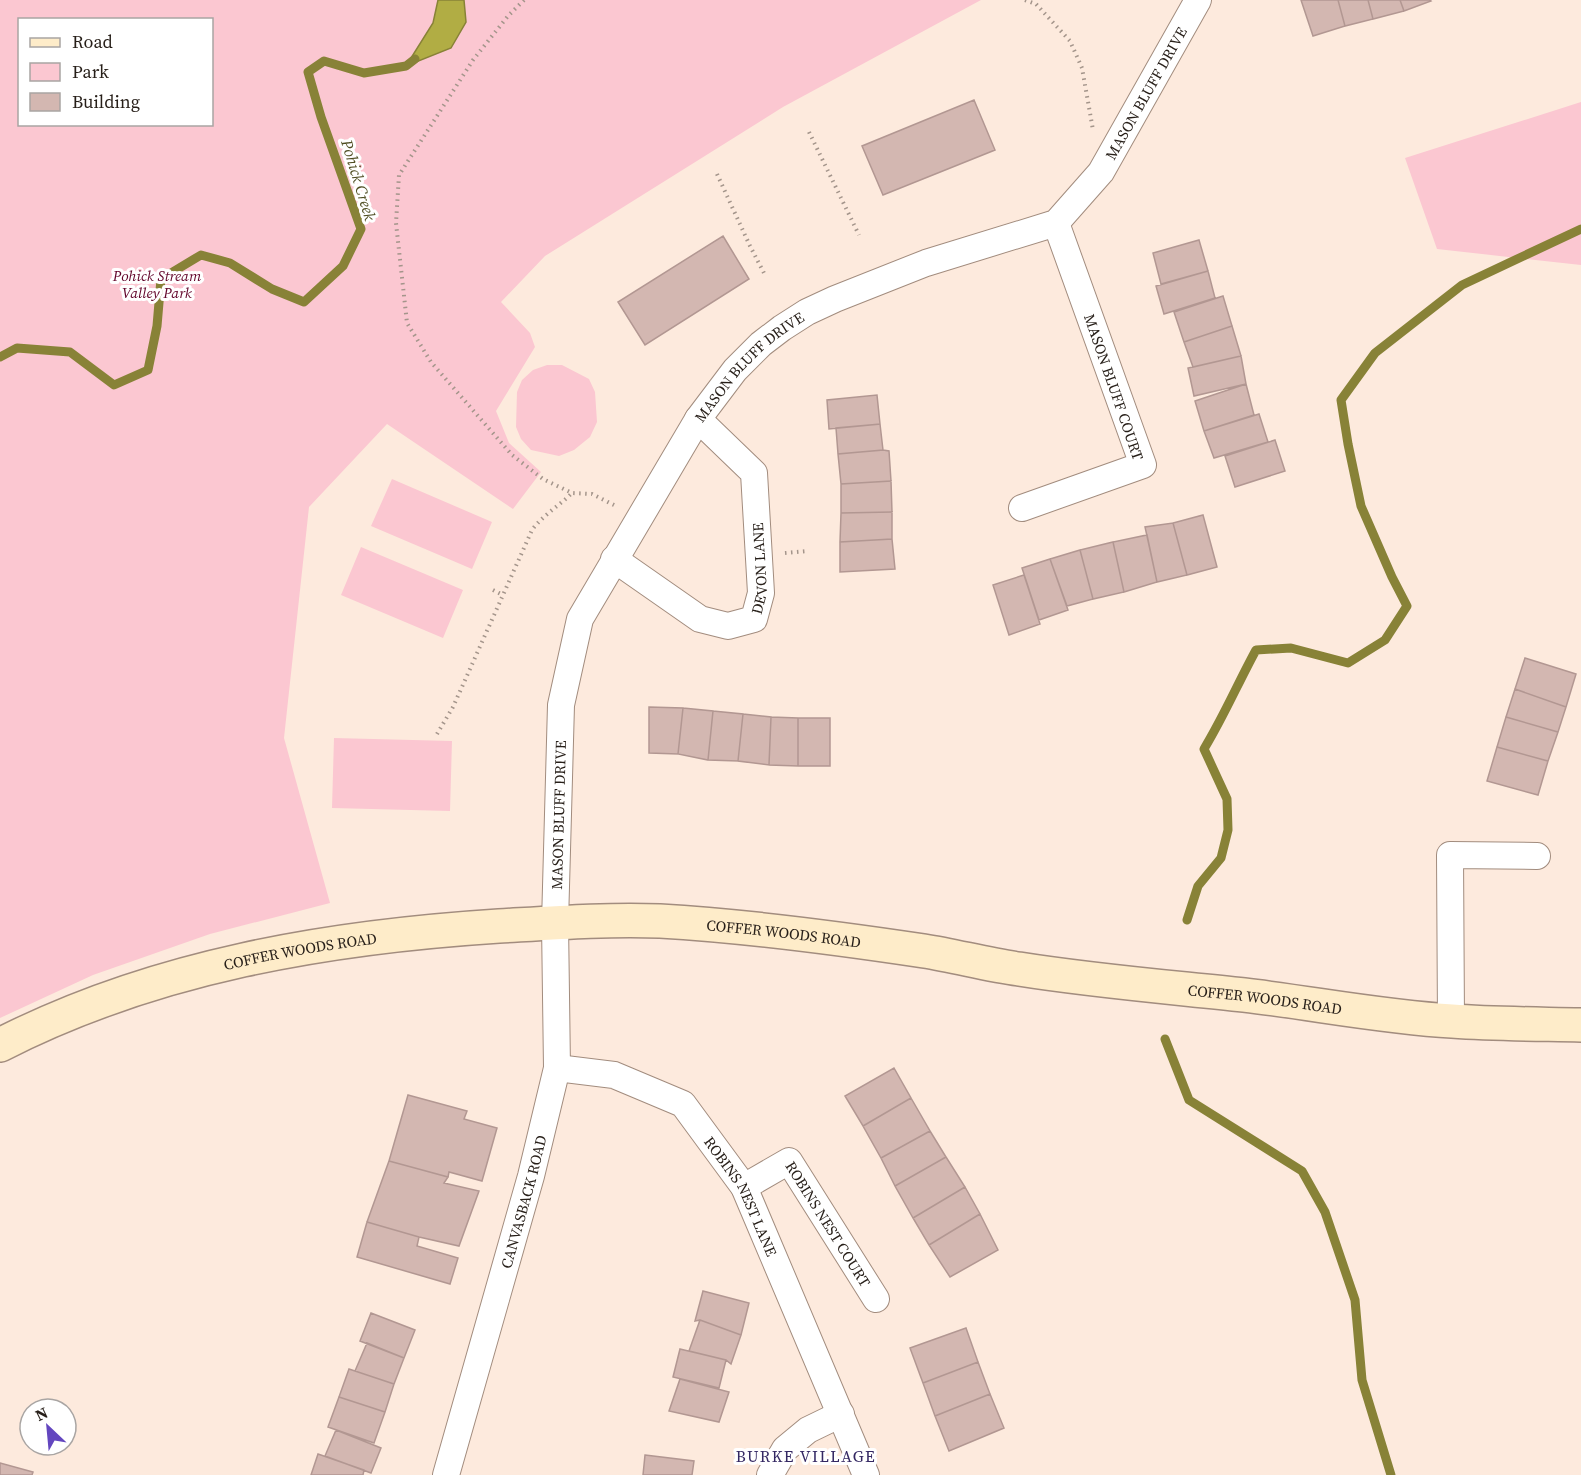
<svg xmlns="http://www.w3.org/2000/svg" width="1581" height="1475" viewBox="0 0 1581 1475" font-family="'Source Serif 4',serif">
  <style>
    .green { fill: #fbc7d1; fill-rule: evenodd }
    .water { fill: #b1ad44; stroke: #888237; stroke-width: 1.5 }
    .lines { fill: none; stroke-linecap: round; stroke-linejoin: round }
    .stream { stroke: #888237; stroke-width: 9 }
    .building { fill: #d3b7b1; stroke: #b29792; stroke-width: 1.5 }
    .street-casing { stroke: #a28c7e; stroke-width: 28 }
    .secondary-casing { stroke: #a28c7e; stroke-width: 36 }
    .path { stroke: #a4958b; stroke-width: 4; stroke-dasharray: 1.5 4.5; stroke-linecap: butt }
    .street { stroke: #fff; stroke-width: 26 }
    .secondary { stroke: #feecc9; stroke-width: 33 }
    .labels { text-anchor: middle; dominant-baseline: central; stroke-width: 6; stroke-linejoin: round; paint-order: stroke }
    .street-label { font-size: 15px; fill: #271f19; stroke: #fff }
    .park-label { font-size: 15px; font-style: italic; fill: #62042a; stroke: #fff }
    .water-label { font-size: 16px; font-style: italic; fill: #4f4d22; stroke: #fff }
    .neighbourhood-label { font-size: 16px; letter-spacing: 1.5px; fill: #342863; stroke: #fff }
  </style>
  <rect width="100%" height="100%" fill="#fdeadd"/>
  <!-- green -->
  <path class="green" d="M 0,0 L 981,0 L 783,107 L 545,256 L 501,302 L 530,333 L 535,347 L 496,411 L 509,443 L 541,472 L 513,509 L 387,424 L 309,507 L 284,738 L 330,903 L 210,934 L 93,975 L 0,1018 ZM 20,20 L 212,20 L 212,124 L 20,124 Z
    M 1581,102 L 1581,265 L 1437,249 L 1405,158 Z
    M 547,365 L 562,365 L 589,379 L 595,392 L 597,422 L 590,437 L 574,450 L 559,456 L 531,450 L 521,439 L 516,427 L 517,392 L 522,380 L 533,370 Z
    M 392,479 L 492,522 L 472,569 L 371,526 Z
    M 361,547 L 463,590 L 443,638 L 341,595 Z
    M 334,738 L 452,741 L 450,811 L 332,808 Z"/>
  <!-- water -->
  <path class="water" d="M 438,0 L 464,0 L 466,22 L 451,48 L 406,66 L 433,23 Z"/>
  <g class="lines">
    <!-- stream -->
    <path class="stream" d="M 0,357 L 17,348 L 70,352 L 114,385 L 148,370 L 157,326 L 161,279 L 201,255 L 230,263 L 272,289 L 304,302 L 343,266 L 361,229 L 321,117 L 308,72 L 324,61 L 364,73 L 406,66 L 415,59
      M 1187,920 L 1198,886 L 1221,858 L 1228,830 L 1227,799 L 1204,749 C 1224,716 1238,683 1256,650 L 1291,648 L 1348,663 L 1385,640 L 1407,606 L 1392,577 L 1361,506 L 1348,444 L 1341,400 L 1375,353 L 1462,285 L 1581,229
      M 1165,1039 L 1189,1100 L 1302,1171 L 1325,1212 L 1355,1300 L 1362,1380 L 1391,1475"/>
  </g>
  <!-- building -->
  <path class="building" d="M 1301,0 L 1338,0 L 1345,26 L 1313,36 Z
    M 1338,0 L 1368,0 L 1373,19 L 1345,26 Z
    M 1368,0 L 1400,0 L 1404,11 L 1373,19 Z
    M 1400,0 L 1430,0 L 1431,1 L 1404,11 Z
    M 974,100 L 995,150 L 883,195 L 862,146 Z
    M 723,236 L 749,279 L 645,345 L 618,302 Z
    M 1199,240 L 1208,271 L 1161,284 L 1153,253 Z
    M 1208,271 L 1215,298 L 1164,314 L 1156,286 Z
    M 1223,296 L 1232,326 L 1184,342 L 1174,312 Z
    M 1232,326 L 1241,356 L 1193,367 L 1184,342 Z
    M 1241,356 L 1246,384 L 1194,396 L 1188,368 Z
    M 1246,384 L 1254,415 L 1204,431 L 1195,401 Z
    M 877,395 L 880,424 L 829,429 L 827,400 Z
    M 1259,414 L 1268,442 L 1214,458 L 1204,431 Z
    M 880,424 L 883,450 L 838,454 L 836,428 Z
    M 1275,440 L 1285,471 L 1235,487 L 1225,456 Z
    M 883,450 L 889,451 L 891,481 L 841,484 L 838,454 Z
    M 891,481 L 892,512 L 841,513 L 841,484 Z
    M 892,512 L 892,539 L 840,542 L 841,513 Z
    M 1203,515 L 1217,567 L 1187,575 L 1173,523 Z
    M 1173,523 L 1187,575 L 1157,582 L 1145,527 Z
    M 1147,535 L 1157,582 L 1124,592 L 1113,542 Z
    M 892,539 L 895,569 L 840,572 L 840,542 Z
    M 1113,542 L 1124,592 L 1093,599 L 1080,550 Z
    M 1080,550 L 1093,599 L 1067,606 L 1050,559 Z
    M 1050,559 L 1068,610 L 1039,620 L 1022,568 Z
    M 1024,575 L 1040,624 L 1009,635 L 993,585 Z
    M 1525,658 L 1576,674 L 1566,707 L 1515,689 Z
    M 1515,689 L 1566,707 L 1558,732 L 1506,717 Z
    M 649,707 L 683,708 L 678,754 L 649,753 Z
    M 683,708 L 713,711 L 708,760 L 678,754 Z
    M 713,711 L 743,714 L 738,761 L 708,760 Z
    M 743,714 L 771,717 L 769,765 L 738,761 Z
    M 771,717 L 798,718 L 798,766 L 769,765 Z
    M 1506,717 L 1558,732 L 1548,761 L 1497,747 Z
    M 798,718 L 830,718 L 830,766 L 798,766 Z
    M 1497,747 L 1548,761 L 1538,795 L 1487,781 Z
    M 894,1068 L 911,1098 L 863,1126 L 845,1096 Z
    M 408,1095 L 467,1111 L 464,1119 L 497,1128 L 482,1181 L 449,1172 L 448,1177 L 389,1161 Z
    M 911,1098 L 930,1131 L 881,1158 L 863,1126 Z
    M 930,1131 L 946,1157 L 895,1186 L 881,1158 Z
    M 946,1157 L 965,1187 L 913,1218 L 895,1186 Z
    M 389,1161 L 448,1177 L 444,1183 L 479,1191 L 459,1246 L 419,1237 L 367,1222 Z
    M 965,1187 L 980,1214 L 929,1245 L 913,1218 Z
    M 980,1214 L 998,1250 L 950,1277 L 929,1245 Z
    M 367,1222 L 419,1237 L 417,1246 L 458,1258 L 450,1284 L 357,1257 Z
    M 703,1291 L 749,1303 L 741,1335 L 700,1320 L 695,1321 Z
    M 371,1313 L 415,1330 L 404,1358 L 360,1341 Z
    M 700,1320 L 741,1335 L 731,1364 L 726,1360 L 689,1351 Z
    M 966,1328 L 978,1362 L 923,1383 L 910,1348 Z
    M 367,1343 L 404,1358 L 394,1384 L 355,1371 Z
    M 680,1349 L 726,1360 L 719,1388 L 673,1377 Z
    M 978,1362 L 990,1394 L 935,1416 L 923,1383 Z
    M 349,1369 L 394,1384 L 385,1412 L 339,1397 Z
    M 680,1379 L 729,1392 L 719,1422 L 669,1411 Z
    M 990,1394 L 1004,1428 L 949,1451 L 935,1416 Z
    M 339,1397 L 385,1412 L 374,1443 L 328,1427 Z
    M 336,1430 L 381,1448 L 371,1473 L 325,1456 Z
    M 318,1454 L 364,1470 L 363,1475 L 311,1475 Z
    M 645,1455 L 694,1461 L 692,1475 L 643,1475 Z
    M 0,1463 L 33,1472 L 32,1475 L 0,1475 Z"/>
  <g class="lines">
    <defs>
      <g id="street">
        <path d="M 1022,508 L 1143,465 L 1056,223"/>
        <path id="s1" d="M 614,559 L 700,619 L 728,626 L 754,619 L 761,593 L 754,473 L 698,419"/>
        <path d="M 1451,1021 L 1450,855 L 1537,856"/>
        <path id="s2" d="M 557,1068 L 614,1075 L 683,1104 L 744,1187 L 866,1475"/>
        <path id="s3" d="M 744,1187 L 789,1161 L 876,1299"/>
        <path id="s4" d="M 446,1475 L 531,1176 L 557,1068 L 555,923 L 561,705 L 580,619 L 698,419 L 735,370 L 761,344 L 782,328 L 807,312 L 835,299 L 926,263 L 1056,223 L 1101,172 L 1198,0"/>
        <path d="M 770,1475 L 785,1449 L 808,1430 L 841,1414"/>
      </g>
      <g id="secondary">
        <path id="s5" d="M 0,1045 C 154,966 328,937 499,926 C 552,923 607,919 660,921 C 748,926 837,938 924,951 C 956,956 988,965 1019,969 C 1094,981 1169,987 1244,995 C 1313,1003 1382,1017 1452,1021 C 1495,1024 1538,1024 1581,1025"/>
      </g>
    </defs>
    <!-- street casing -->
    <use href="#street" class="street-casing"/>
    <!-- secondary casing -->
    <use href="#secondary" class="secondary-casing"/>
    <!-- path -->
    <path class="path" d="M 524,0 L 508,16 L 473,60 L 399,175 L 396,223 L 407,323 L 431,362 L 512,455 L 543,479 L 572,493 L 592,494 L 614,505
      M 1025,0 L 1036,4 L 1070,41 L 1082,68 L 1093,130
      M 809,132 L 859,235
      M 717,174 L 750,246 L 765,275
      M 785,553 L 808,551
      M 493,590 L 503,595
      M 437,734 L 453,707 L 532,530 C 543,515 559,506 572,493"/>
    <!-- street -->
    <use href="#street" class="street"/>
    <!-- secondary -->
    <use href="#secondary" class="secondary"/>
  </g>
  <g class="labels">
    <!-- street labels -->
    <g class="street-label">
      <text stroke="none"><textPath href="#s4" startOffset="1683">MASON BLUFF DRIVE</textPath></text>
      <text stroke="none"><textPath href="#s4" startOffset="1179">MASON BLUFF DRIVE</textPath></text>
      <text transform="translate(1114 387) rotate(71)">MASON BLUFF COURT</text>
      <text stroke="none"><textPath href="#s1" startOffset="212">DEVON LANE</textPath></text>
      <text stroke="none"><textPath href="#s4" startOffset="675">MASON BLUFF DRIVE</textPath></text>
      <text stroke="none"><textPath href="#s5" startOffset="802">COFFER WOODS ROAD</textPath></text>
      <text stroke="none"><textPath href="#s5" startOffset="316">COFFER WOODS ROAD</textPath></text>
      <text stroke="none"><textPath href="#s5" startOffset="1288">COFFER WOODS ROAD</textPath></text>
      <text stroke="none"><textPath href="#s2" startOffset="242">ROBINS NEST LANE</textPath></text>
      <text stroke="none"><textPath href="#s4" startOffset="284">CANVASBACK ROAD</textPath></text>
      <text stroke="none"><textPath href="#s3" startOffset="126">ROBINS NEST COURT</textPath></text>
    </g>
    <!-- park labels -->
    <g class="park-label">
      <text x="157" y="275">Pohick Stream<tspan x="157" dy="17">Valley Park</tspan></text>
    </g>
    <!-- water labels -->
    <g class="water-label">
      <text transform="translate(359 180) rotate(73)">Pohick Creek</text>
    </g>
    <!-- neighbourhood labels -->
    <g class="neighbourhood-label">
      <text x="806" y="1456">BURKE VILLAGE</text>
    </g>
  </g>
  <!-- legend -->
  <rect x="18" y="18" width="195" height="108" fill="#ffffff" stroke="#a9a5a3" stroke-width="1.5"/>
  <rect x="30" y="38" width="30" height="9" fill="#feecc9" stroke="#a9a5a3" stroke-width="1.5"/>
  <text x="72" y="48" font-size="18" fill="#271f19">Road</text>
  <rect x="30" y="63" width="30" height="18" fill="#fbc7d1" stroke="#a9a5a3" stroke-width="1.5"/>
  <text x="72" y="78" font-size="18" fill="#271f19">Park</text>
  <rect x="30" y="93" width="30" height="18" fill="#d3b7b1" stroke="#a9a5a3" stroke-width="1.5"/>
  <text x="72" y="108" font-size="18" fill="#271f19">Building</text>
  <!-- north arrow -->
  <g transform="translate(48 1427) rotate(334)"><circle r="28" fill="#ffffff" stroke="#a9a5a3" stroke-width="1.5"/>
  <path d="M0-4.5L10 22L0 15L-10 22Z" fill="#6346bf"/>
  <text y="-9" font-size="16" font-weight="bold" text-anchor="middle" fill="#271f19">N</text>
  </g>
</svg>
